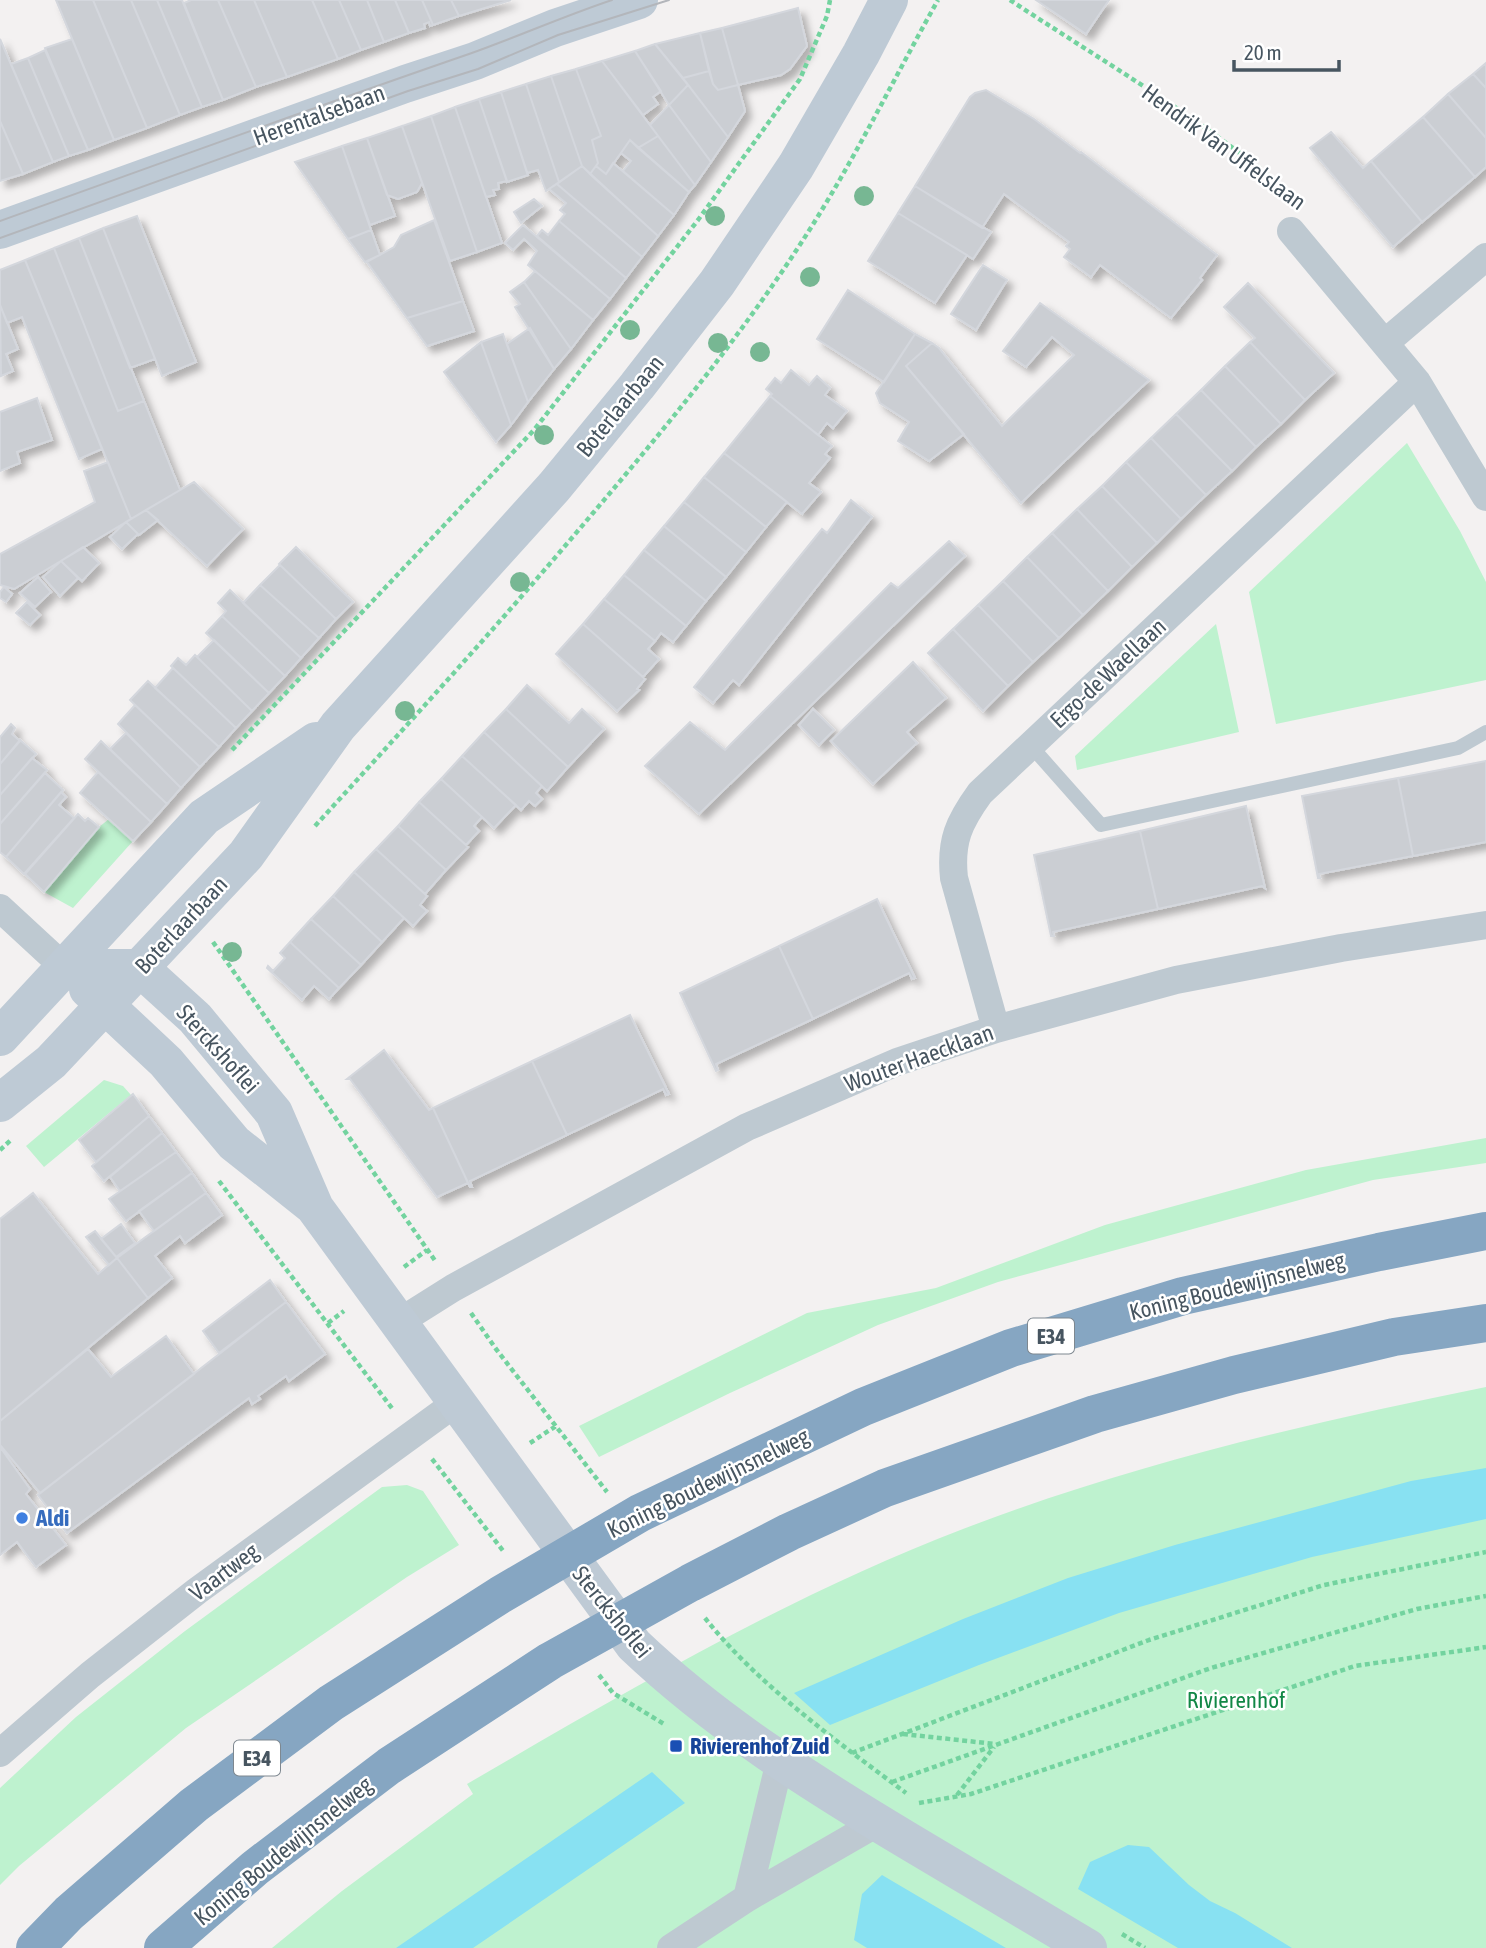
<svg xmlns="http://www.w3.org/2000/svg" width="1486" height="1948" viewBox="0 0 1486 1948" font-family="'Asap Condensed',sans-serif">
  <style>
    .green { fill: #bef2cf }
    .water { fill: #88e1f2 }
    .building { fill: #cbced3; stroke: #d4d7dd; stroke-width: 2; filter: url(#shadow) }
    .lines { fill: none; stroke-linecap: round; stroke-linejoin: round }
    .path { stroke: #73d39f; stroke-width: 4.5; stroke-dasharray: 5 3.5; stroke-linecap: butt }
    .lane { stroke: #bec9d1; stroke-width: 14 }
    .street { stroke: #bec9d1; stroke-width: 28 }
    .secondary { stroke: #becad5; stroke-width: 38 }
    .highway { stroke: #86a6c2; stroke-width: 38 }
    .tram { stroke: #b3b6bb; stroke-width: 2 }
    .tree { fill: #77b793 }
    .shop-dot { fill: #3f7fe0; stroke: #fff; stroke-width: 2.5 }
    .transit-dot { fill: #1a4fb4; stroke: #fff; stroke-width: 2.5 }
    .labels { text-anchor: middle; dominant-baseline: central; stroke-width: 5; stroke-linejoin: round; paint-order: stroke }
    .shield { fill: #fff; stroke: #7e8890; stroke-width: 2 }
    .shield-label { font-size: 21px; font-weight: bold; fill: #475560 }
    .street-label { font-size: 23px; fill: #475560; stroke: #fff }
    .shop-label { font-size: 23px; font-weight: bold; fill: #366cbe; stroke: #fff; text-anchor: start }
    .park-label { font-size: 23px; fill: #128746; stroke: #fff }
    .transit-label { font-size: 23px; font-weight: bold; fill: #164399; stroke: #fff; text-anchor: start }
  </style>
  <defs>
    <filter id="shadow"><feDropShadow dx="6" dy="6" stdDeviation="3.5" flood-color="#0004"/></filter>
  </defs>
  <rect width="100%" height="100%" fill="#f3f1f1"/>
  <!-- green -->
  <path class="green" d="M 1407,443 L 1460,531 L 1486,582 L 1486,680 L 1276,724 L 1249,592 Z
    M 1216,624 L 1239,732 L 1077,770 L 1075,756 Z
    M 109,819 L 133,841 L 73,908 L 44,892 L 99,827 Z
    M 104,1080 L 123,1086 L 131,1095 L 44,1167 L 26,1146 Z
    M 1486,1138 L 1486,1163 L 1373,1180 L 998,1282 L 878,1325 L 730,1393 L 599,1457 L 579,1426 L 807,1313 L 936,1288 L 1105,1225 L 1306,1170 Z
    M 1486,1387 L 1486,1948 L 272,1948 L 342,1891 L 473,1794 L 467,1784 C 627,1691 790,1595 963,1529 C 1133,1464 1308,1423 1486,1387 Z
    M 407,1485 L 423,1491 L 459,1545 L 407,1577 L 186,1728 L 19,1866 L 0,1885 L 0,1788 L 76,1717 L 185,1631 L 382,1487 Z"/>
  <!-- water -->
  <path class="water" d="M 1486,1468 L 1486,1519 L 1312,1557 L 1119,1613 L 979,1665 L 830,1725 L 794,1693 L 963,1619 L 1068,1578 L 1175,1545 L 1411,1481 Z
    M 652,1772 L 685,1803 L 473,1948 L 396,1948 Z
    M 1128,1845 L 1149,1847 L 1189,1885 L 1210,1901 L 1235,1913 L 1292,1948 L 1178,1948 L 1078,1889 L 1090,1862 Z
    M 882,1875 L 1006,1948 L 867,1948 L 854,1940 L 862,1894 Z"/>
  <!-- building -->
  <path class="building" d="M 56,0 L 93,0 L 147,128 L 114,140 Z
    M 93,0 L 131,0 L 180,115 L 147,128 Z
    M 131,0 L 157,0 L 202,107 L 180,115 Z
    M 157,0 L 182,0 L 223,100 L 202,107 Z
    M 191,0 L 218,0 L 256,87 L 223,100 L 184,3 Z
    M 218,0 L 254,0 L 287,77 L 256,87 Z
    M 254,0 L 312,0 L 338,59 L 287,77 Z
    M 312,0 L 339,0 L 361,50 L 338,59 Z
    M 339,0 L 367,0 L 384,42 L 361,50 Z
    M 367,0 L 395,0 L 409,33 L 384,42 Z
    M 395,0 L 422,0 L 433,25 L 430,26 L 429,22 L 424,24 L 425,28 L 409,33 Z
    M 422,0 L 451,0 L 459,16 L 433,25 Z
    M 451,0 L 511,0 L 459,16 Z
    M 1036,0 L 1109,0 L 1086,34 Z
    M 798,8 L 807,46 L 790,69 L 781,75 L 738,85 L 722,28 Z
    M 722,28 L 738,85 L 718,90 L 713,84 L 700,33 Z
    M 700,33 L 709,71 L 683,78 L 655,44 Z
    M 0,39 L 53,162 L 23,174 L 0,121 Z
    M 72,39 L 114,140 L 88,150 L 45,48 Z
    M 655,44 L 688,85 L 669,105 L 635,51 Z
    M 45,50 L 88,150 L 69,156 L 28,58 Z
    M 635,51 L 661,91 L 653,97 L 658,104 L 643,115 L 602,61 Z
    M 28,58 L 69,156 L 53,162 L 11,64 Z
    M 602,61 L 658,136 L 638,148 L 630,140 L 606,174 L 596,166 L 598,163 L 592,140 L 601,136 L 576,69 Z
    M 1486,63 L 1486,88 L 1473,74 Z
    M 576,69 L 601,136 L 592,140 L 598,163 L 590,174 L 582,166 L 551,76 Z
    M 709,71 L 713,84 L 718,90 L 738,85 L 745,111 L 728,137 L 683,78 Z
    M 1473,74 L 1486,88 L 1486,138 L 1448,94 Z
    M 551,76 L 582,166 L 559,182 L 526,84 Z
    M 526,84 L 559,182 L 546,191 L 538,170 L 527,173 L 501,92 Z
    M 688,85 L 728,137 L 711,162 L 669,105 Z
    M 986,90 L 1034,119 L 1080,153 L 1081,152 L 1217,255 L 1200,278 L 1202,280 L 1171,318 L 1100,265 L 1091,277 L 1064,257 L 1070,249 L 1066,246 L 1069,242 L 1004,194 L 982,228 L 915,186 L 970,97 L 975,93 Z
    M 501,92 L 528,175 L 507,182 L 479,99 Z
    M 1448,94 L 1486,138 L 1486,167 L 1475,177 L 1423,117 Z
    M 479,99 L 507,181 L 498,183 L 499,189 L 493,190 L 495,195 L 486,197 L 455,107 Z
    M 669,105 L 711,162 L 695,185 L 650,125 Z
    M 455,107 L 502,243 L 477,252 L 431,116 Z
    M 431,116 L 477,252 L 450,261 L 402,126 Z
    M 1423,117 L 1475,177 L 1422,222 L 1371,161 Z
    M 0,121 L 23,174 L 0,181 Z
    M 402,126 L 422,183 L 417,192 L 398,199 L 387,195 L 367,138 Z
    M 1331,132 L 1363,168 L 1371,161 L 1422,222 L 1393,247 L 1310,148 Z
    M 658,136 L 695,185 L 689,192 L 638,148 Z
    M 367,138 L 395,216 L 370,225 L 342,146 Z
    M 630,140 L 689,192 L 674,215 L 623,171 L 631,161 L 621,153 Z
    M 342,146 L 371,230 L 348,239 L 295,162 Z
    M 613,163 L 674,215 L 658,236 L 590,174 L 596,166 L 606,174 Z
    M 582,166 L 658,236 L 642,257 L 557,184 Z
    M 557,184 L 642,257 L 626,278 L 559,221 L 565,214 L 560,210 L 566,203 L 549,189 Z
    M 915,186 L 991,232 L 973,259 L 898,213 Z
    M 534,199 L 542,206 L 521,223 L 514,212 Z
    M 898,213 L 967,255 L 935,303 L 868,261 Z
    M 137,216 L 196,362 L 162,376 L 103,228 Z
    M 434,220 L 463,301 L 407,318 L 367,262 L 394,247 L 401,235 Z
    M 559,221 L 626,278 L 610,299 L 537,236 L 542,230 L 548,235 Z
    M 523,225 L 610,299 L 593,320 L 528,265 L 537,251 L 524,239 L 513,250 L 505,243 Z
    M 103,228 L 155,359 L 130,368 L 79,238 Z
    M 371,230 L 380,255 L 365,262 L 348,239 Z
    M 79,238 L 144,401 L 118,411 L 54,248 Z
    M 54,248 L 118,411 L 144,401 L 180,490 L 131,519 L 25,260 Z
    M 25,260 L 102,449 L 79,459 L 22,317 L 7,323 L 0,305 L 0,270 Z
    M 983,265 L 1007,280 L 976,330 L 951,314 Z
    M 535,271 L 593,320 L 571,349 L 524,282 Z
    M 524,282 L 571,349 L 554,369 L 515,307 L 520,304 L 510,292 Z
    M 1248,283 L 1334,373 L 1305,400 L 1250,342 L 1255,338 L 1224,307 Z
    M 848,290 L 915,334 L 884,382 L 817,339 Z
    M 463,301 L 474,331 L 427,346 L 407,318 Z
    M 1040,303 L 1149,380 L 1021,503 L 906,366 L 932,343 L 939,348 L 1002,426 L 1074,355 L 1052,337 L 1026,367 L 1003,351 Z
    M 0,305 L 18,349 L 6,354 L 13,371 L 1,376 Z
    M 530,328 L 554,369 L 528,402 L 507,344 Z
    M 503,334 L 528,402 L 511,425 L 481,342 Z
    M 915,334 L 932,343 L 906,366 L 964,434 L 929,461 L 898,441 L 909,422 L 880,403 L 876,393 Z
    M 481,342 L 511,425 L 496,442 L 444,372 Z
    M 1250,342 L 1305,400 L 1281,424 L 1225,366 Z
    M 1225,366 L 1281,424 L 1256,447 L 1201,390 Z
    M 791,370 L 809,385 L 817,376 L 830,388 L 825,395 L 847,411 L 833,428 L 827,423 L 818,435 L 770,396 L 772,394 L 766,389 L 775,378 L 781,383 Z
    M 1201,390 L 1256,447 L 1232,471 L 1176,414 Z
    M 770,396 L 832,446 L 825,454 L 830,458 L 809,483 L 821,492 L 802,514 L 724,453 Z
    M 37,398 L 52,440 L 17,452 L 20,463 L 0,471 L 0,412 Z
    M 1176,414 L 1232,471 L 1206,495 L 1151,438 Z
    M 1151,438 L 1206,495 L 1181,519 L 1126,462 Z
    M 724,453 L 787,502 L 766,527 L 704,477 Z
    M 108,462 L 131,519 L 14,589 L 0,585 L 0,554 L 95,502 L 84,471 Z
    M 1126,462 L 1181,519 L 1157,543 L 1102,486 Z
    M 704,477 L 766,527 L 746,552 L 684,502 Z
    M 194,482 L 243,529 L 207,566 L 146,510 Z
    M 1102,486 L 1157,543 L 1132,567 L 1077,509 Z
    M 851,500 L 872,517 L 739,685 L 733,680 L 713,703 L 694,687 L 822,529 L 827,533 Z
    M 684,502 L 746,552 L 726,577 L 664,526 Z
    M 1077,509 L 1132,567 L 1108,591 L 1052,533 Z
    M 146,510 L 158,520 L 139,535 L 126,522 Z
    M 126,522 L 138,534 L 122,549 L 110,537 Z
    M 664,526 L 726,577 L 706,601 L 644,550 Z
    M 1052,533 L 1108,591 L 1083,615 L 1027,557 Z
    M 949,541 L 965,556 L 699,814 L 645,766 L 690,722 L 725,750 L 891,583 L 898,588 Z
    M 83,547 L 99,563 L 82,581 L 61,561 Z
    M 296,547 L 353,602 L 336,619 L 279,564 Z
    M 644,550 L 706,601 L 686,626 L 624,575 Z
    M 1027,557 L 1083,615 L 1059,638 L 1003,581 Z
    M 61,561 L 78,578 L 60,596 L 43,577 Z
    M 280,565 L 336,619 L 319,638 L 260,585 Z
    M 624,575 L 686,626 L 673,642 L 661,633 L 655,641 L 604,599 Z
    M 38,577 L 51,592 L 35,607 L 20,593 Z
    M 1003,581 L 1059,638 L 1033,662 L 978,605 Z
    M 260,585 L 319,638 L 301,658 L 243,603 Z
    M 4,587 L 12,594 L 6,602 L 0,598 L 0,592 Z
    M 230,590 L 301,658 L 285,676 L 222,616 L 226,611 L 218,603 Z
    M 604,599 L 655,641 L 648,649 L 659,659 L 643,677 L 583,624 Z
    M 27,602 L 40,615 L 30,625 L 16,613 Z
    M 978,605 L 1033,662 L 1008,686 L 953,629 Z
    M 222,616 L 285,676 L 269,693 L 206,633 Z
    M 583,624 L 645,679 L 637,689 L 639,690 L 617,711 L 556,654 Z
    M 953,629 L 1008,686 L 983,711 L 928,653 Z
    M 214,640 L 269,693 L 252,711 L 197,657 Z
    M 195,655 L 252,711 L 236,728 L 171,666 L 178,658 L 186,665 Z
    M 913,662 L 946,698 L 907,732 L 917,743 L 873,784 L 831,741 Z
    M 173,668 L 236,728 L 219,747 L 155,688 Z
    M 148,681 L 219,747 L 200,767 L 130,700 Z
    M 527,685 L 569,723 L 582,709 L 604,729 L 568,767 L 506,709 Z
    M 135,705 L 200,767 L 181,788 L 118,724 Z
    M 506,709 L 568,767 L 547,791 L 484,732 Z
    M 813,709 L 834,730 L 819,745 L 799,725 Z
    M 11,724 L 15,728 L 12,734 L 20,741 L 0,764 L 0,737 Z
    M 484,732 L 542,786 L 536,793 L 542,799 L 535,806 L 529,801 L 521,810 L 462,756 Z
    M 126,733 L 181,788 L 167,804 L 110,749 Z
    M 20,740 L 36,754 L 0,795 L 0,764 Z
    M 101,741 L 167,804 L 151,822 L 85,759 Z
    M 462,756 L 516,805 L 494,828 L 441,779 Z
    M 32,758 L 47,770 L 0,824 L 0,795 Z
    M 1486,761 L 1486,842 L 1413,856 L 1398,778 Z
    M 98,772 L 151,822 L 133,841 L 80,793 Z
    M 45,773 L 63,790 L 6,857 L 0,852 L 0,824 Z
    M 1398,778 L 1413,856 L 1319,874 L 1320,878 L 1318,878 L 1302,796 Z
    M 441,779 L 482,817 L 474,826 L 479,831 L 466,845 L 419,802 Z
    M 61,792 L 66,797 L 59,805 L 74,818 L 24,874 L 6,857 Z
    M 419,802 L 468,847 L 446,870 L 398,826 Z
    M 1246,806 L 1265,888 L 1262,886 L 1158,909 L 1140,831 Z
    M 78,814 L 85,821 L 88,818 L 99,827 L 44,892 L 25,874 Z
    M 398,826 L 446,870 L 425,894 L 376,849 Z
    M 1140,831 L 1158,909 L 1053,932 L 1054,936 L 1051,936 L 1034,855 Z
    M 376,849 L 427,896 L 420,905 L 427,911 L 413,926 L 354,872 Z
    M 354,872 L 404,918 L 382,942 L 333,896 Z
    M 333,896 L 382,942 L 361,965 L 311,919 Z
    M 877,899 L 915,978 L 912,979 L 909,973 L 813,1019 L 779,946 Z
    M 311,919 L 361,965 L 339,988 L 290,942 Z
    M 290,942 L 339,988 L 329,999 L 314,986 L 302,1000 L 267,968 L 268,966 L 273,971 L 285,958 L 280,953 Z
    M 779,946 L 813,1019 L 716,1064 L 718,1070 L 716,1071 L 680,993 Z
    M 630,1015 L 669,1094 L 666,1095 L 663,1089 L 567,1135 L 532,1061 Z
    M 384,1050 L 429,1110 L 433,1108 L 468,1183 L 437,1197 L 350,1079 L 347,1079 Z
    M 532,1061 L 567,1135 L 470,1181 L 472,1187 L 470,1187 L 433,1108 Z
    M 133,1094 L 149,1116 L 96,1162 L 79,1140 Z
    M 149,1116 L 162,1133 L 104,1181 L 92,1166 Z
    M 162,1133 L 176,1152 L 120,1191 L 110,1177 Z
    M 176,1152 L 192,1173 L 126,1221 L 109,1199 Z
    M 192,1173 L 206,1193 L 154,1231 L 139,1211 Z
    M 33,1193 L 98,1274 L 117,1258 L 148,1298 L 0,1421 L 0,1219 Z
    M 206,1193 L 222,1215 L 185,1243 L 180,1236 L 155,1256 L 172,1278 L 148,1298 L 117,1258 Z
    M 121,1224 L 135,1243 L 116,1257 L 101,1239 Z
    M 95,1231 L 117,1258 L 109,1265 L 86,1237 Z
    M 270,1280 L 286,1302 L 219,1353 L 203,1331 Z
    M 286,1302 L 325,1354 L 289,1381 L 286,1376 L 258,1396 L 260,1399 L 252,1404 L 249,1398 L 67,1533 L 38,1495 Z
    M 166,1336 L 194,1374 L 40,1493 L 0,1445 L 0,1421 L 88,1349 L 111,1377 Z
    M 0,1447 L 30,1489 L 26,1494 L 66,1545 L 36,1567 L 17,1542 L 0,1555 Z"/>
  <g class="lines">
    <!-- path -->
    <path class="path" d="M 1010,0 C 1107,64 1209,123 1297,199
      M 232,750 L 534,430 L 698,220 L 800,79 L 827,16 L 830,0
      M 315,826 C 409,723 503,620 593,513 C 667,426 741,336 803,240 C 853,163 893,80 938,0
      M 213,942 L 436,1262
      M 0,1150 L 12,1139
      M 219,1181 L 394,1411
      M 404,1267 L 427,1250
      M 471,1313 L 496,1349 L 607,1492
      M 328,1323 L 344,1311
      M 530,1443 L 556,1426
      M 432,1459 L 504,1552
      M 705,1618 C 757,1684 839,1743 906,1793
      M 599,1675 L 613,1693 L 664,1724
      M 903,1734 L 995,1744
      M 852,1753 L 1149,1640 L 1324,1585 L 1486,1552
      M 892,1782 L 1211,1668 L 1417,1609 L 1486,1596
      M 957,1795 L 994,1747
      M 919,1803 L 971,1794 L 1355,1666 L 1486,1647
      M 1122,1934 L 1145,1948"/>
    <!-- lane -->
    <path class="lane" d="M 1031,746 L 1101,825 L 1458,748 L 1486,732"/>
    <!-- street -->
    <path class="street" d="M 1291,231 L 1417,382 L 1486,497
      M 1386,342 L 1486,257
      M 0,908 L 65,968
      M 996,1029 L 954,878 C 950,841 959,822 980,793 L 1417,382
      M 399,1322 L 453,1288 L 747,1127 L 897,1062 L 996,1029 L 1176,980 L 1341,948 L 1486,925
      M 0,1753 L 90,1675 L 197,1591 L 457,1402
      M 747,1898 L 780,1761
      M 671,1948 L 747,1898 L 877,1823"/>
    <!-- secondary -->
    <path class="secondary" d="M 0,230 L 405,84 L 475,61 L 555,28 L 639,0
      M 65,968 L 140,968 L 195,1018 L 274,1113 L 315,1208 L 634,1645 C 716,1723 813,1784 910,1842 C 969,1877 1029,1913 1088,1948
      M 88,989 L 166,1062 L 234,1143 L 311,1204
      M 0,1037 L 204,817 L 316,741
      M 0,1103 L 51,1062 L 246,855 L 338,726 L 554,487 L 637,386 L 717,283 L 796,166 L 861,54 L 889,0"/>
    <!-- highway -->
    <path class="highway" d="M 35,1948 L 69,1913 L 194,1805 L 331,1703 L 500,1595 L 640,1513 L 863,1407 L 1011,1348 L 1183,1296 L 1379,1252 L 1486,1231
      M 163,1948 L 255,1868 L 389,1766 L 550,1661 L 690,1583 L 789,1532 L 885,1488 L 1095,1414 L 1234,1375 L 1394,1337 L 1486,1323"/>
    <!-- tram -->
    <path class="tram" d="M 0,221 C 156,165 312,108 469,54 C 517,37 564,16 612,0
      M 0,238 L 408,91 L 478,69 L 558,35 L 669,0"/>
  </g>
  <!-- trees -->
  <g class="tree">
    <circle cx="864" cy="196" r="10"/>
    <circle cx="715" cy="216" r="10"/>
    <circle cx="810" cy="277" r="10"/>
    <circle cx="630" cy="330" r="10"/>
    <circle cx="718" cy="343" r="10"/>
    <circle cx="760" cy="352" r="10"/>
    <circle cx="544" cy="435" r="10"/>
    <circle cx="520" cy="582" r="10"/>
    <circle cx="405" cy="711" r="10"/>
    <circle cx="232" cy="952" r="10"/>
  </g>
  <!-- markers -->
  <circle class="shop-dot" cx="22" cy="1518" r="7"/>
  <rect class="transit-dot" x="669" y="1739" width="14" height="14" rx="3.5"/>
  <g class="labels">
    <!-- shield labels -->
    <g class="shield">
      <rect x="1028" y="1318.5" width="46" height="35" rx="5"/>
      <rect x="234" y="1740.5" width="46" height="35" rx="5"/>
    </g>
    <g class="shield-label">
      <text x="1051" y="1336">E34</text>
      <text x="257" y="1758">E34</text>
    </g>
    <!-- street labels -->
    <g class="street-label">
      <text transform="translate(319 115) rotate(-20)">Herentalsebaan</text>
      <text transform="translate(1224 147) rotate(36)">Hendrik Van Uffelslaan</text>
      <text transform="translate(620 406) rotate(-51)">Boterlaarbaan</text>
      <text transform="translate(1108 673) rotate(-43)">Ergo-de Waellaan</text>
      <text transform="translate(181 925) rotate(-47)">Boterlaarbaan</text>
      <text transform="translate(218 1049) rotate(48)">Sterckshoflei</text>
      <text transform="translate(919 1058) rotate(-20)">Wouter Haecklaan</text>
      <text transform="translate(1237 1286) rotate(-14)">Koning Boudewijnsnelweg</text>
      <text transform="translate(708 1483) rotate(-26)">Koning Boudewijnsnelweg</text>
      <text transform="translate(224 1572) rotate(-37)">Vaartweg</text>
      <text transform="translate(612 1612) rotate(51)">Sterckshoflei</text>
      <text transform="translate(283 1851) rotate(-39)">Koning Boudewijnsnelweg</text>
    </g>
    <!-- shop labels -->
    <g class="shop-label">
      <text x="36" y="1518">Aldi</text>
    </g>
    <!-- park labels -->
    <g class="park-label">
      <text x="1236" y="1700">Rivierenhof</text>
    </g>
    <!-- transit labels -->
    <g class="transit-label">
      <text x="690" y="1746">Rivierenhof Zuid</text>
    </g>
  </g>
  <!-- scale -->
  <path d="M1234 60v10h105v-10" fill="none" stroke="#475560" stroke-width="3.5"/>
  <text x="1244" y="60" font-size="21" fill="#475560" stroke="#ffffff" stroke-width="5" paint-order="stroke">20 m</text>
</svg>
